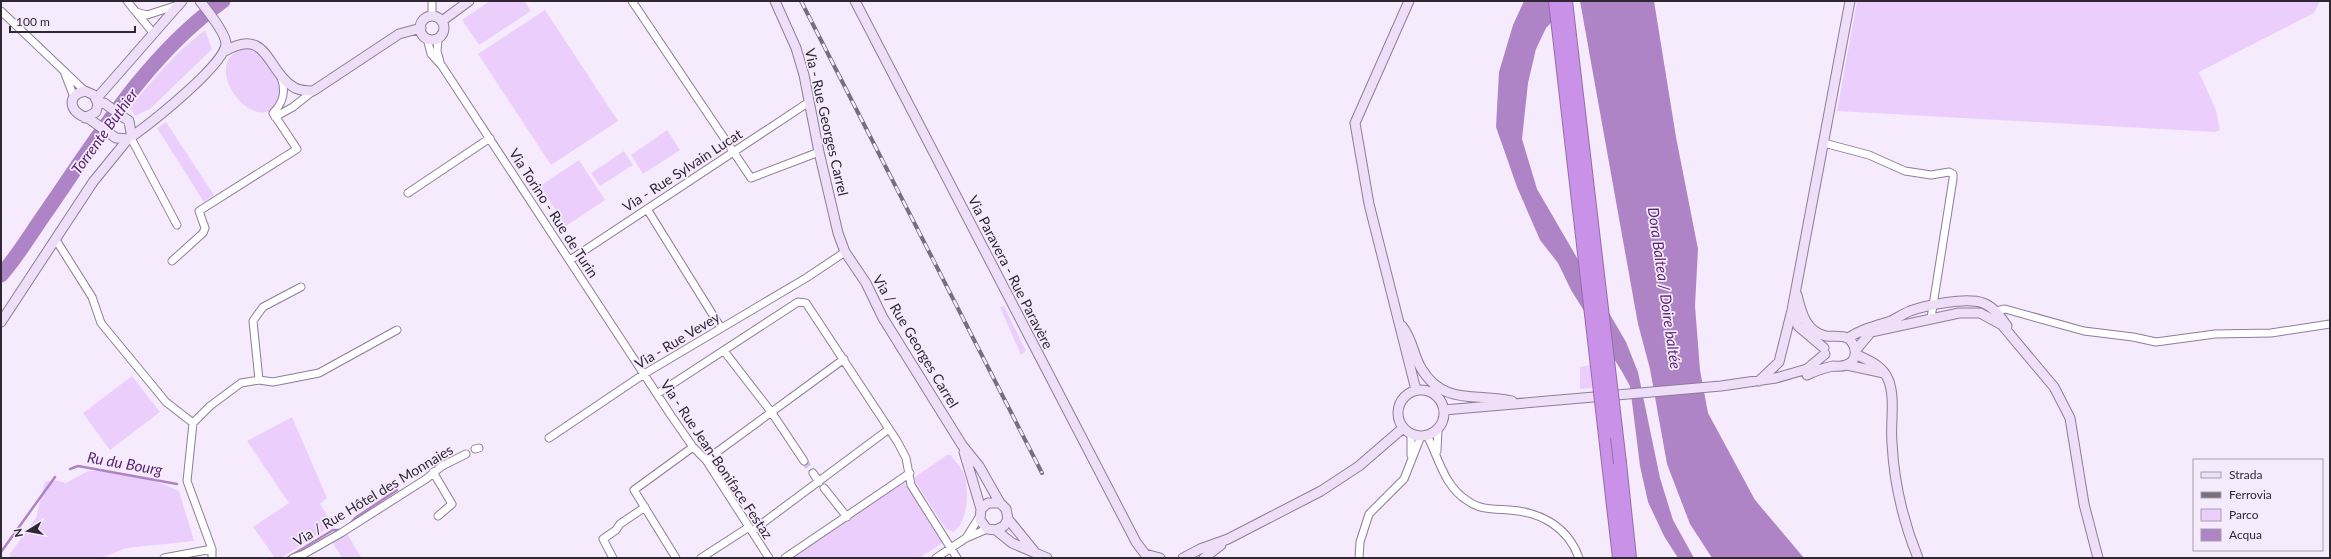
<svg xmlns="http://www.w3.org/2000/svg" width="2331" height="559" viewBox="0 0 2331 559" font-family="Lato,sans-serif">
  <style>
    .green { fill: #ebcefc }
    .water { fill: #af84c7 }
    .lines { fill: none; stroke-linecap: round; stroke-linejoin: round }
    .stream { stroke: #af84c7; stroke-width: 2.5 }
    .river { stroke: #af84c7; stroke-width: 15 }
    .street-tunnel { stroke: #cec4d5; stroke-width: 7; stroke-dasharray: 7 3.5; stroke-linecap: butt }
    .street-casing { stroke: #8e7d98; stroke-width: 9 }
    .secondary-casing { stroke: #8e7d98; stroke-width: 11 }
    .highway-casing { stroke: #946ca9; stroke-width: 14 }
    .street { stroke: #fff; stroke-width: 7 }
    .secondary { stroke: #efdef8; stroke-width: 9 }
    .highway { stroke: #ca91e9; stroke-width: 12 }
    .rail-casing { stroke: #786f7d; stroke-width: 4 }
    .rail { stroke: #f6ebfd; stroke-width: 2.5; stroke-dasharray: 8; stroke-linecap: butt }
    .highway-bridge-casing { stroke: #946ca9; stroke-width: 14; stroke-linecap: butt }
    .highway-bridge { stroke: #ca91e9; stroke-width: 12 }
    .labels { text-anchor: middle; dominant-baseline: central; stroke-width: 3.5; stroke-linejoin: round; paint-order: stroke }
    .street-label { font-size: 14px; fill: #2f2833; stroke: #f6ebfd }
    .water-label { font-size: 15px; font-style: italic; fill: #592372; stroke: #f6ebfd }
  </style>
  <rect width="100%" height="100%" fill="#f6ebfd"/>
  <!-- green -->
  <path class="green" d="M 490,1 L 524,1 L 531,11 L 479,45 L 462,20 Z
    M 1857,1 L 2320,1 L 2314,13 L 2199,72 L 2216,110 L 2220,130 L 2215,132 L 1837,111 Z
    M 545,10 L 618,121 L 551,165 L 478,54 Z
    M 205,30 L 212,49 L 150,109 L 135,116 L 130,108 C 153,79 175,53 205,30 Z
    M 250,48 C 266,56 289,85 277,103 C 274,108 271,111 266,112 C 237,118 201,53 250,48 Z
    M 166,122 L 214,195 L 204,202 L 157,128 Z
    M 667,130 L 680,150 L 643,174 L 631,155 Z
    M 624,151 L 633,165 L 600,186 L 591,173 Z
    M 579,160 L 605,200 L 566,226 L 540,186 Z
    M 1004,306 L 1026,351 L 1021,355 L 1000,307 Z
    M 1590,365 L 1592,388 L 1580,389 L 1580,367 Z
    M 132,376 L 160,412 L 110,450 L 83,413 Z
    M 292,417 L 327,498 L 320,504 L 333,525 L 281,558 L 275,558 L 253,527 L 289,503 L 247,441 Z
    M 947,455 L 951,455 C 954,460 959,465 962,470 C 970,485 969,523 953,532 L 945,528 L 915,481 L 915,477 Z
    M 88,471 C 124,471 145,476 179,491 L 194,541 L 126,548 L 102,558 L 11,558 L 9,555 L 36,518 L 45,482 L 54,480 L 66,483 Z
    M 904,482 L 944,542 L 919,558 L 790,558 Z
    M 347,534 L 361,557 L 359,558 L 342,558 L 333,543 Z"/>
  <!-- water -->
  <path class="water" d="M 1524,1 L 1572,1 L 1546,28 L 1536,49 L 1528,83 L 1522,139 L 1537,189 L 1626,342 L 1638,372 L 1660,478 L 1673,520 L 1694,558 L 1678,558 L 1664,536 L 1648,502 L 1640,466 L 1630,386 L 1621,370 L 1571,290 L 1558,263 L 1540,240 L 1517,187 L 1496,127 L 1499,72 L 1513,25 Z
    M 1580,1 L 1654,1 L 1676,137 L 1698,249 L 1695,306 L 1700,370 L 1708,413 L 1755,500 L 1804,558 L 1712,558 L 1690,524 L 1667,464 L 1650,369 L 1638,324 Z"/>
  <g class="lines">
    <!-- stream -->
    <path class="stream" d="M 433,467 L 448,458
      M 70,469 L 78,466 L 177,484
      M 351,523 L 355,518 L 397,490
      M 1,552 L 55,477
      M 287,558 L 333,530 L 340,530"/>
    <!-- river -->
    <path class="river" d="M 1,275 C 17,257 30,235 44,215 C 96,140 147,55 223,1"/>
    <!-- street-tunnel -->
    <path class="street-tunnel" d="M 804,461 L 813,473"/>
    <defs>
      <path id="street" d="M 127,1 L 154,34
        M 632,1 L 751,178 L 819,152
        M 1,11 L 85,91
        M 136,12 L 147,15 L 178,5
        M 432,16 L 432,1
        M 427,38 L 431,54 L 442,66 L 670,414 L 693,447 L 706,460 L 769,558
        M 438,39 L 437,51 L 440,62
        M 65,74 L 74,97
        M 275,117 L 293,107 L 313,91
        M 132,140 L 177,225
        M 1824,143 L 1869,155 L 1905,171 L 1931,175 L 1949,172 L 1953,174 L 1953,179 L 1931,318
        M 408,193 L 490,138
        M 647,209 L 721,328
        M 56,240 L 92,297 L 101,323 L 166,402 L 193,423 L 187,481 L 212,549 L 212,558
        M 570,260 L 809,102
        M 172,261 L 203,233 L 205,228 L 199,211 L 297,149 L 273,113 C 284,102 286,91 281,77
        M 1996,311 L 2005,309 L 2084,331 L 2133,337 L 2156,342 L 2215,334 L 2271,333 L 2330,324
        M 724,351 L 772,413 L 804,461
        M 259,380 L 253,321 L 263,307 L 301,287
        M 657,394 L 798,302 L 806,303 L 897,441 L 906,458 L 911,485 L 957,558
        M 193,423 L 210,406 L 241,383 L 259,380 L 273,382 L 319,373 L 397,330
        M 1411,434 L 1411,455
        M 1427,435 C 1439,459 1444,486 1468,501 C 1480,510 1494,509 1509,510 C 1541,512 1568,527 1579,558
        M 549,438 L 644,374 L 806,278 L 845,252
        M 475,449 L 479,448
        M 1437,451 L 1438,429
        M 706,460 L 844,359
        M 433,472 L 452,504 L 438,516
        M 813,473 L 819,482
        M 824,488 L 847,517
        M 752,531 L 889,429
        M 966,538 L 980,516
        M 164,558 L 212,549
        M 293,558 L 304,554 L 341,533 L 426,479 L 442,466 L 466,454
        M 613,558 L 603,539 L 616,530 L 620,524 L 645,507
        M 676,558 L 634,490 L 693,447
        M 701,558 L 749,527
        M 785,558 L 910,473
        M 936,558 L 966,538 L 987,529
        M 1359,558 L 1360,542 L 1369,514 L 1404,479 L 1421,436"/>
      <path id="secondary" d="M 775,1 L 796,48 L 804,75 L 819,152 L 838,233 L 845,252 L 866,283 L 883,318 L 962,445 L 979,466 L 1000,503 L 1006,509 L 1008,519 L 1004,526 L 996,530 L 987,529 L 980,520 L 981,509 L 988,503 L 1000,503
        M 855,1 L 1136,542 L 1148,558
        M 1409,1 L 1355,123 L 1369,204 L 1416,390
        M420 28a12 12 0 1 1 24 0a12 12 0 1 1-24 0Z
        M 442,21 L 469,1
        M 225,51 C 269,26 266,72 295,88 C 301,91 307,91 313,91 L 399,34 L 421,28
        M 97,98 L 182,1
        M 98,104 L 104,103 L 129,121 L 131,133
        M 85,118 L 96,112 L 98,104 L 94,95 L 85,91 C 65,95 70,114 88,118 L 116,138 L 128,139
        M 134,135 C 152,122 227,63 226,43 C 225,32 207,10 200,1
        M 1797,295 C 1801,312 1806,332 1826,336 C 1834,337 1840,335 1848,338 C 1857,346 1859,360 1846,365 C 1841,367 1838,366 1833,366 C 1824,368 1815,371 1807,375
        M 1792,310 L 1798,326 L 1824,348
        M 1,322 L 93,182 L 128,139
        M 1402,326 C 1413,340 1413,354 1421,368 C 1443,406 1477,393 1512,401
        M 1848,338 C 1862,329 1875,326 1891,321 C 1897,318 1903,314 1910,311 C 1927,305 1966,297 1983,303 C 1994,307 2000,316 2007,326
        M 1855,351 L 1871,332 L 1959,313 L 1980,313 L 2002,325 L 2054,387 L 2070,418 L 2084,504 L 2098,558
        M 1855,354 C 1868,360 1882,365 1888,379 C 1896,398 1890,423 1892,443 C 1894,483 1903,521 1918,558
        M 1847,365 L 1884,373
        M 1759,381 L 1779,362 L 1792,310 L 1850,1
        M1398 413a23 23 0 1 1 46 0a23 23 0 1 1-46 0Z
        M 1444,410 L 1721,386 L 1776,378 L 1807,369 L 1825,354
        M 964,452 L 981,509
        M 1008,519 L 1034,551
        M 996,530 L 1012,543 L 1047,558
        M 1145,554 L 1160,558
        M 1183,558 L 1200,549 L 1228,539 L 1321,491 L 1359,466 L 1403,428
        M 1204,558 L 1221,545"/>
      <path id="highway" d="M 1605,436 L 1619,558
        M 1620,463 L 1630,558"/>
    </defs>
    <!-- street casing -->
    <use href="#street" class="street-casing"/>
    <!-- secondary casing -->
    <use href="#secondary" class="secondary-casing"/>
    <!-- highway casing -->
    <use href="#highway" class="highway-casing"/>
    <!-- street -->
    <use href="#street" class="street"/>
    <!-- secondary -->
    <use href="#secondary" class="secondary"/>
    <!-- highway -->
    <use href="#highway" class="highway"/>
    <defs>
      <path id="rail" d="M 801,1 L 1042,473"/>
    </defs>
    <!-- rail casing -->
    <use href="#rail" class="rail-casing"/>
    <!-- rail -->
    <use href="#rail" class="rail"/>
    <defs>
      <path id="highway-bridge" d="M 1555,1 L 1605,436
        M 1566,1 L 1620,463"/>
    </defs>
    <!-- highway-bridge casing -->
    <use href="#highway-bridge" class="highway-bridge-casing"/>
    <!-- highway-bridge -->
    <use href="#highway-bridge" class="highway-bridge"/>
  </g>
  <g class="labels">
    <!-- street labels -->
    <g class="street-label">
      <text transform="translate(827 122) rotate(77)">Via - Rue Georges Carrel</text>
      <text transform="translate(682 170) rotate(-33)">Via - Rue Sylvain Lucat</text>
      <text transform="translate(554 213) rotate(57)">Via Torino - Rue de Turin</text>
      <text transform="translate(1011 272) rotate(63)">Via Paravera - Rue Paravère</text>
      <text transform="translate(677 340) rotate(-31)">Via - Rue Vevey</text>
      <text transform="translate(916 341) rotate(59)">Via / Rue Georges Carrel</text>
      <text transform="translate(717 459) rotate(56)">Via - Rue Jean-Boniface Festaz</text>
      <text transform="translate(373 495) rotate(-31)">Via / Rue Hôtel des Monnaies</text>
    </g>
    <!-- water labels -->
    <g class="water-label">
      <text transform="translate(104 131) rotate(-54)">Torrente Buthier</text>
      <text transform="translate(1665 288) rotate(82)">Dora Baltea / Doire baltée</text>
      <text transform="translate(125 463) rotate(10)">Ru du Bourg</text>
    </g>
  </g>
  <!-- border -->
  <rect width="2331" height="559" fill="none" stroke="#2f2833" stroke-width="4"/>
  <!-- legend -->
  <rect x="2193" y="459" width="130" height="92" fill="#f6ebfd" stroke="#a69dac"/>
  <rect x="2201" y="472" width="20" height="6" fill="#efdef8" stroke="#a69dac"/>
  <text x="2229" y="479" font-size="12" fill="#2f2833">Strada</text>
  <rect x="2201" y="492" width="20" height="6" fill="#786f7d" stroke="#a69dac"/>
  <text x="2229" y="499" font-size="12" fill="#2f2833">Ferrovia</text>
  <rect x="2201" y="509" width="20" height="12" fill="#ebcefc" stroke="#a69dac"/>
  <text x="2229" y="519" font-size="12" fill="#2f2833">Parco</text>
  <rect x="2201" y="529" width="20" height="12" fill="#af84c7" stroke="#a69dac"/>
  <text x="2229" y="539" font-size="12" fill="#2f2833">Acqua</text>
  <!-- north arrow -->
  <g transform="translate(28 531) rotate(259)" stroke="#f6ebfd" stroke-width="3" paint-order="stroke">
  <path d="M0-3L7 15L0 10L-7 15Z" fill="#2f2833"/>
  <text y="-6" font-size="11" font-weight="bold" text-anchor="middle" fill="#2f2833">N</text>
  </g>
  <!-- scale -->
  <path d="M10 26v6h125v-6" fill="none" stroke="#2f2833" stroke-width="2"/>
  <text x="16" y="26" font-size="12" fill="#2f2833" stroke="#f6ebfd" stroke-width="3" paint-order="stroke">100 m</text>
</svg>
